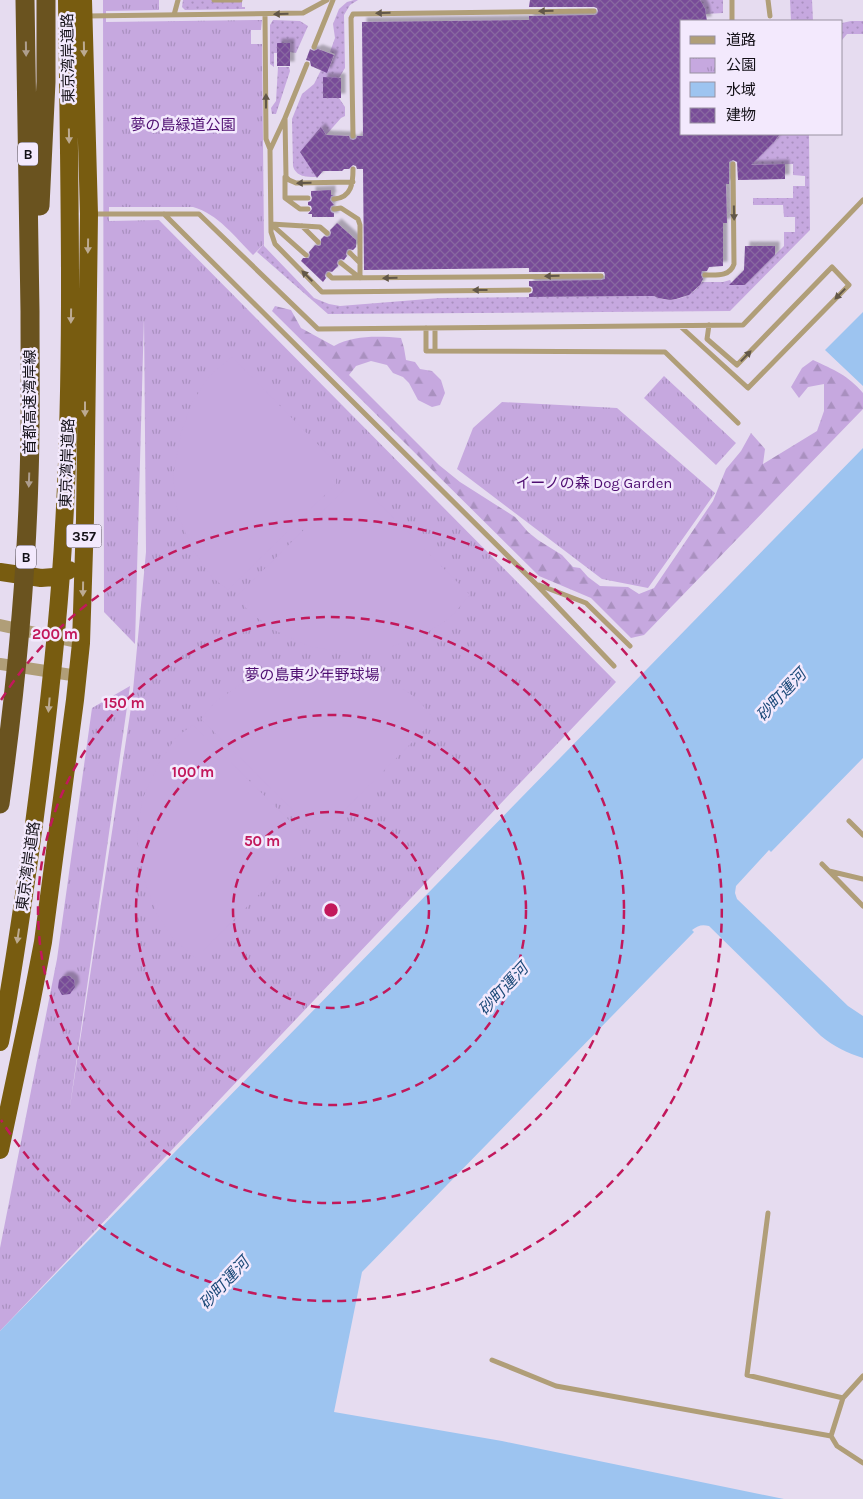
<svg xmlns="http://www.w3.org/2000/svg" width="863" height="1499" viewBox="0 0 863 1499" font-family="Karla,'Noto Sans JP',sans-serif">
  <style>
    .grass { fill: url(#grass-dots) }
    .forest { fill: url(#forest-firs) }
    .park { fill: url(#park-tufts) }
    .pitch { fill: #c6a8df }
    .water { fill: #9dc4f0 }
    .building { fill: url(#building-cross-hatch); filter: url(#shadow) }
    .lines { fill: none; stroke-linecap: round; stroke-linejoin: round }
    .service { stroke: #b09e78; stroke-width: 5 }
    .tertiary { stroke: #b09e78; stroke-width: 12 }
    .trunk { stroke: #785c10; stroke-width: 18 }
    .motorway { stroke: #6a531f; stroke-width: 19 }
    .oneway { fill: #625748 }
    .oneway2 { fill: #ae9e8e }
    .oneway3 { fill: #bcaa92 }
    .ring { fill: none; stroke: #c2185b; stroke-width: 2.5; stroke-dasharray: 9 6 }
    .labels { text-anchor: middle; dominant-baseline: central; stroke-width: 5; stroke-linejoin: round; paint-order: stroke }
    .shield { fill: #f3e9fd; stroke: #56515c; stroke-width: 1 }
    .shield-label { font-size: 14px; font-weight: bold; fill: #131017 }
    .street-label { font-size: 15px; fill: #131017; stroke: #f3e9fd }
    .park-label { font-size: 15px; fill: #4e0e71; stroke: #f3e9fd }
    .water-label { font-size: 16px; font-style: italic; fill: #1d4a79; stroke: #f3e9fd }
    .centre { fill: #c2185b; stroke: #f3e9fd; stroke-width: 2.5 }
    .ring-label { font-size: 15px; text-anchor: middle; font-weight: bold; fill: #c2185b; stroke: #f3e9fd; stroke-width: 5; stroke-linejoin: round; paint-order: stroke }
  </style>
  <defs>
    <pattern id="grass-dots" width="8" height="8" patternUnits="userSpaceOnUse" patternTransform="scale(1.25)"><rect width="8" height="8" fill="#c6a8df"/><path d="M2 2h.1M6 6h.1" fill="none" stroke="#a990bf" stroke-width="1.8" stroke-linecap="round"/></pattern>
    <pattern id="forest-firs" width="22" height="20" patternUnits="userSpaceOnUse" patternTransform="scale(1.25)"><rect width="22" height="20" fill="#c6a8df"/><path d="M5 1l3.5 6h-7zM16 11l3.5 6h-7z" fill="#a990bf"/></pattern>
    <pattern id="park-tufts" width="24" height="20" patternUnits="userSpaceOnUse" patternTransform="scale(1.25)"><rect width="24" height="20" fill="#c6a8df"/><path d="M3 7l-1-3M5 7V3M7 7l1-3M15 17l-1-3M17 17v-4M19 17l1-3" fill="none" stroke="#a990bf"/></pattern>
    <pattern id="building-cross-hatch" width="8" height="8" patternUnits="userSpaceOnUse" patternTransform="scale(1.25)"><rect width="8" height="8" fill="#784c98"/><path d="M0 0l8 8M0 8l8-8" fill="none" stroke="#8867a0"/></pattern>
    <filter id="shadow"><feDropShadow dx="4.5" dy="-4.5" stdDeviation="1" flood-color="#0004"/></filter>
  </defs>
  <rect width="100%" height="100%" fill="#e6dcf0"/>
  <!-- grass -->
  <path class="grass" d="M 183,0 L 242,0 L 242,7 L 245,7 L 245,9 L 185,10 L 182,7 Z
    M 354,0 L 358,0 L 350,5 L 344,15 L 345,68 L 339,78 L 323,78 L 323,98 L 339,98 L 345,107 L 345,116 L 341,118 L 326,135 L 321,127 L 316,177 C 307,177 296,177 293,166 L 292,119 L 302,94 L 314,84 L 321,70 L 328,70 L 335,54 L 330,52 L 335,38 L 333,24 L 339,9 L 347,2 Z
    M 700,0 L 723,0 L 723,13 L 706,14 Z
    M 790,0 L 812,0 L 813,21 L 791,21 Z
    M 273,20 L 300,21 L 308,26 L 296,53 L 290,52 L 290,43 L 277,43 L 277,53 L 274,53 L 274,67 L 270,64 L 270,25 Z
    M 851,21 L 863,21 L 863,34 L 847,34 L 842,40 L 842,23 Z
    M 278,67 L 289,67 L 290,71 L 276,114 L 272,114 L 271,108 L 276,101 Z
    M 780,134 L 809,134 L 810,230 L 730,311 L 328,314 L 257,252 L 264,244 L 264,246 L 314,298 L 329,304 L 340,306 L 440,298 L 654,296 C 671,305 693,297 702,282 L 723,282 L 730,280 L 732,284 L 745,285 L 784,246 L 784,232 L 795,232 L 795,217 L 784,217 L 783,205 L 753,205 L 753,198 L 793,198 L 793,186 L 805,186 L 805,176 L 793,175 L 793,164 L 744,165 C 758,156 771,148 780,134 Z"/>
  <!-- forest -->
  <path class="forest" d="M 275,306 L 291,310 L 301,328 L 334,346 C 353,335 379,336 401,338 L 404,348 L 406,360 L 415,362 L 420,369 L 432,371 L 441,380 L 445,393 L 440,405 L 432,407 L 418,400 L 409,383 L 403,377 L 393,373 L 387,365 L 371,361 L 356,366 L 349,375 L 439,465 L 460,482 L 515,517 L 528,532 L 538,540 L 562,555 L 573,567 L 580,568 L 588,577 L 600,586 L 628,587 L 639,594 L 654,588 L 713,501 L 726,469 L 741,451 L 751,433 L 765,449 L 763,464 L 817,431 L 824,411 L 824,384 L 808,387 L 799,398 L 791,387 L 802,368 L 813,360 C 834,370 848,375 863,393 L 863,409 L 644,635 L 631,638 L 591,598 L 539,576 L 272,311 Z"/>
  <!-- park -->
  <path class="park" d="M 103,0 L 159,0 L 159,10 L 106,11 L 106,22 L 262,20 L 261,30 L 251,30 L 251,44 L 262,44 L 264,244 L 253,255 C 235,237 218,214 193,207 L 109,207 L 109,221 L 159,220 L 616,682 L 0,1331 L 0,1248 L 57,959 L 92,708 L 130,686 L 69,1113 L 132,701 L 146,552 L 144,316 L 135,644 L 104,612 Z
    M 664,376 L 736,443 L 716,465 L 644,398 Z
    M 502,402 L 617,408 L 715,493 L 648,588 L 602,579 L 457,469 L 473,428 Z"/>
  <!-- pitch -->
  <path class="pitch" d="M 232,357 L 336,463 L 336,484 L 228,590 L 212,577 L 193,550 L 178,515 L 173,476 L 181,433 L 192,403 L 209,376 Z
    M 345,489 L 365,489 L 470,595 L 450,618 L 423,635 L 393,646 L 351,653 L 311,647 L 276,631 L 249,612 L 237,596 Z
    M 315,662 C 350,668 384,674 413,696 C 421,702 428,712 434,720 L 329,826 L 309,826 L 201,719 L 214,703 L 241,684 L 275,668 Z
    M 193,725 L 300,831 L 301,852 L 196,958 L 173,939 L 156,912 L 145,882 L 137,839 L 142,800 L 158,765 L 176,737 Z"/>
  <!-- water -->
  <path class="water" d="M 863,312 L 863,386 L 825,350 Z
    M 863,448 L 863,758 L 771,852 L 769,850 L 736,886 L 735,893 L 737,899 L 848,1006 L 863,1016 L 863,1058 C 847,1053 835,1047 821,1036 L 709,926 C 701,924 698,926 692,930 L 694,932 L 362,1272 L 334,1412 L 502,1441 L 784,1499 L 0,1499 L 0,1331 Z"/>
  <!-- building -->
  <path class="building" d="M 530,0 L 700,0 L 705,9 L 707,21 L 682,21 L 682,134 L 780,134 L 774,142 L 751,165 L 785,164 L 785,179 L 738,180 L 737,162 L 733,160 L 729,162 L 729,184 L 726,184 L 727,223 L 723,223 L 723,266 L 709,267 L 707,271 L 702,271 L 701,275 L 703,279 L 700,285 L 689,295 L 676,299 L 670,300 L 658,298 L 654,296 L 529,297 L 529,294 L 532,293 L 533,290 L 532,287 L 529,286 L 529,281 L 601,280 L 605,279 L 605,275 L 604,272 L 529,272 L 529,268 L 364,270 L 363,169 L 357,169 L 356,166 L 353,165 L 349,169 L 344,169 L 342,171 L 323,171 L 317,178 L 300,152 L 321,127 L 326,135 L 349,136 L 350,139 L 353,140 L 356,139 L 357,136 L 363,136 L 362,22 L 529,20 L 529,16 L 594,15 L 597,14 L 598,11 L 597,8 L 594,7 L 529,7 Z
    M 277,43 L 290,43 L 290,66 L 277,66 Z
    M 310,49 L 314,51 L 318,49 L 334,55 L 327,73 L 311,66 L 310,61 L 306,60 Z
    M 323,77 L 341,78 L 341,98 L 323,98 Z
    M 331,190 L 331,195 L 334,195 L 331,196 L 330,200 L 334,205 L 331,206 L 330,209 L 331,212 L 334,213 L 334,217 L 312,217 L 312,214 L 308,214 L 312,209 L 311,206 L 308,205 L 308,202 L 311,201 L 312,198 L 311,195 L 311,191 Z
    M 337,223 L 356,240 L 356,247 L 353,250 L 349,249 L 347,250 L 346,254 L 347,256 L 344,260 L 341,259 L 338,260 L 337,263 L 338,266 L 332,272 L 328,271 L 326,272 L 325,276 L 326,278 L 323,282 L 301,261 L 303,258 L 309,258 L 310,255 L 309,252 L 315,245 L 319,246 L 321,245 L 321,239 L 324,236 L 327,237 L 330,236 L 331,233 L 330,230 Z
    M 745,246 L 775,246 L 775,255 L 745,285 L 729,285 L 744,270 Z
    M 63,976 L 69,976 L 74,980 L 75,987 L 70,994 L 62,995 L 58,988 L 59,980 Z"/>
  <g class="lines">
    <!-- service -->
    <path class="service" d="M 214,0 L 240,0
      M 732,0 L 732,21
      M 768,0 L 770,16
      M 265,14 L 266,139 L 270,149
      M 174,15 L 178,0
      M 86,16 L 303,13 L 327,0
      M 314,47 L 333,0
      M 307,64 L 285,118 L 286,177 L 289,180 L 296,183 L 353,182
      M 285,118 L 270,150 L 271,232 L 275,244 L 322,292 L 529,290
      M 353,136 L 351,18 L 353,14 L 594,11
      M 285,177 L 285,198 L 300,209 L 308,209
      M 286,198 L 308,198
      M 334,199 C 352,198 353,182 353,169
      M 334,209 L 341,208 L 358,219 L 360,225 L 360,278
      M 91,214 L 199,214 L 318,329 L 743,325 L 863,200
      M 164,214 L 536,584 L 614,666
      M 271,224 L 320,227 L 327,233
      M 271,224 L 306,255
      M 302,226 L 318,242
      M 350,253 L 360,263
      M 341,263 L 360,278
      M 329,275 L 332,278 L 601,276
      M 705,275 C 716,275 730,277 734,264 L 733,164
      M 680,326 L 748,388 L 849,285 L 832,267 L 737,365 L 707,339 L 709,325
      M 426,328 L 426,351 L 665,352 L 738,423
      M 435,328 L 435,351
      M 539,585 L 586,603 L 630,646
      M 849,821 L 863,835
      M 822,864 L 863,906
      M 829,871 L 863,879
      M 768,1213 L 747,1375 L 843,1398
      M 492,1360 L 556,1386 L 831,1436
      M 863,1376 L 843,1398 L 831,1436 L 837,1446 L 863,1463"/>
    <!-- tertiary -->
    <path class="tertiary" d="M 0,625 L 81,643
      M 0,664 L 78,676"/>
    <!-- trunk -->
    <path class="trunk" d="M 0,572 L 41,578 L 54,577 L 69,570
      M 0,1042 C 14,970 24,897 34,824 C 47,725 59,625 64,526 C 74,351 69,175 67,0
      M 0,1150 L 31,1004 L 43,942 L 75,700 L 81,643 L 85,519 L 89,214 L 83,0"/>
    <!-- motorway -->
    <path class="motorway" d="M 40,206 L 46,82 L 46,0
      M 0,804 C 15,695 26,586 29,477 C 31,422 30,367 30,311 C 29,208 27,104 25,0"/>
  </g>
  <!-- one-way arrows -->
  <defs><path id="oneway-solid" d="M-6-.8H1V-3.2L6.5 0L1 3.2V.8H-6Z" transform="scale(1.25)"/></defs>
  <g class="oneway">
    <use href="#oneway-solid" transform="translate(546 11) rotate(179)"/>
    <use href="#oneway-solid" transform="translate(383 13) rotate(179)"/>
    <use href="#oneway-solid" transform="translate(281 14) rotate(178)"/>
    <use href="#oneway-solid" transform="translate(266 101) rotate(-90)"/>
    <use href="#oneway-solid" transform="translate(304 183) rotate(179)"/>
    <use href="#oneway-solid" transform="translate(734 213) rotate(89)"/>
    <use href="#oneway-solid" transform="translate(307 276) rotate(-135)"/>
    <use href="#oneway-solid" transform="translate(552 276) rotate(179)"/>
    <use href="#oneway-solid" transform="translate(390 278) rotate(179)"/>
    <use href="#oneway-solid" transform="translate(480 290) rotate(180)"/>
    <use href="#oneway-solid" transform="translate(840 294) rotate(134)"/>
    <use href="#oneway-solid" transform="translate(746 356) rotate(-46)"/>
  </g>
  <g class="oneway2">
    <use href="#oneway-solid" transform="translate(26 49) rotate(89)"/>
    <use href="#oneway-solid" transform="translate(29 480) rotate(92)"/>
  </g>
  <g class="oneway3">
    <use href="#oneway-solid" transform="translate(84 49) rotate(89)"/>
    <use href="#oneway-solid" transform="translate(69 136) rotate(89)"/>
    <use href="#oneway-solid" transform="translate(88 246) rotate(91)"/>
    <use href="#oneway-solid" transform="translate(71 316) rotate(91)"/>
    <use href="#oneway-solid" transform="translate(85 409) rotate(90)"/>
    <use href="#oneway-solid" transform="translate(83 589) rotate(91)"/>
    <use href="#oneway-solid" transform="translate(49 705) rotate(95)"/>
    <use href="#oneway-solid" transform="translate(18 936) rotate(98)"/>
  </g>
  <!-- distance rings -->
  <g class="ring">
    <circle cx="331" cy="910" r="98"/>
    <circle cx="331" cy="910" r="195"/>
    <circle cx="331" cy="910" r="293"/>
    <path d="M1 700A391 391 0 1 1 1 1120"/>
  </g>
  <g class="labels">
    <!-- shield labels -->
    <g class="shield">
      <rect x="18" y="142.5" width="20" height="23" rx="4"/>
      <rect x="66.5" y="524.5" width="35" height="23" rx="4"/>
      <rect x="16" y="545.5" width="20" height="23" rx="4"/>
    </g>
    <g class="shield-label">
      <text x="28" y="154">B</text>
      <text x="84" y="536">357</text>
      <text x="26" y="557">B</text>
    </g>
    <!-- street labels -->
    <g class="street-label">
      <text transform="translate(68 58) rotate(-91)">東京湾岸道路</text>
      <text transform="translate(30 402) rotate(-90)">首都高速湾岸線</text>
      <text transform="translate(67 463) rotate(-88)">東京湾岸道路</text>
      <text transform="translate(28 866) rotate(-82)">東京湾岸道路</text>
    </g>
    <!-- park labels -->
    <g class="park-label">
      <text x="183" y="125">夢の島緑道公園</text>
      <text x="594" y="483">イーノの森 Dog Garden</text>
      <text x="312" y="675">夢の島東少年野球場</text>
    </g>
    <!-- water labels -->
    <g class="water-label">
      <text transform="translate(781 695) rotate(-47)">砂町運河</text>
      <text transform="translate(503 989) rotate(-47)">砂町運河</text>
      <text transform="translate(224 1283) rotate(-47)">砂町運河</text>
    </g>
  </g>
  <circle cx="331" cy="910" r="8" class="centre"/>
  <g class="ring-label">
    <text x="55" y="639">200 m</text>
    <text x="124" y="708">150 m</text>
    <text x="193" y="777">100 m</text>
    <text x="262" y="846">50 m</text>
  </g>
  <!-- legend -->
  <rect x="680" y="20" width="162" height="115" fill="#f3e9fd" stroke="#9992a1"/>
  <rect x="690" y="36" width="25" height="8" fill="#b09e78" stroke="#9992a1"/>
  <text x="726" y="45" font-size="15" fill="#131017">道路</text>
  <rect x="690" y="58" width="25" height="15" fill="url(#park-tufts)" stroke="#9992a1"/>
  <text x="726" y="70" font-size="15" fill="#131017">公園</text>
  <rect x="690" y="82" width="25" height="15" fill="#9dc4f0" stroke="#9992a1"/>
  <text x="726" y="95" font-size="15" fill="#131017">水域</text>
  <rect x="690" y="108" width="25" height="15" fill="url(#building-cross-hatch)" stroke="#9992a1"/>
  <text x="726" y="120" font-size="15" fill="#131017">建物</text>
</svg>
